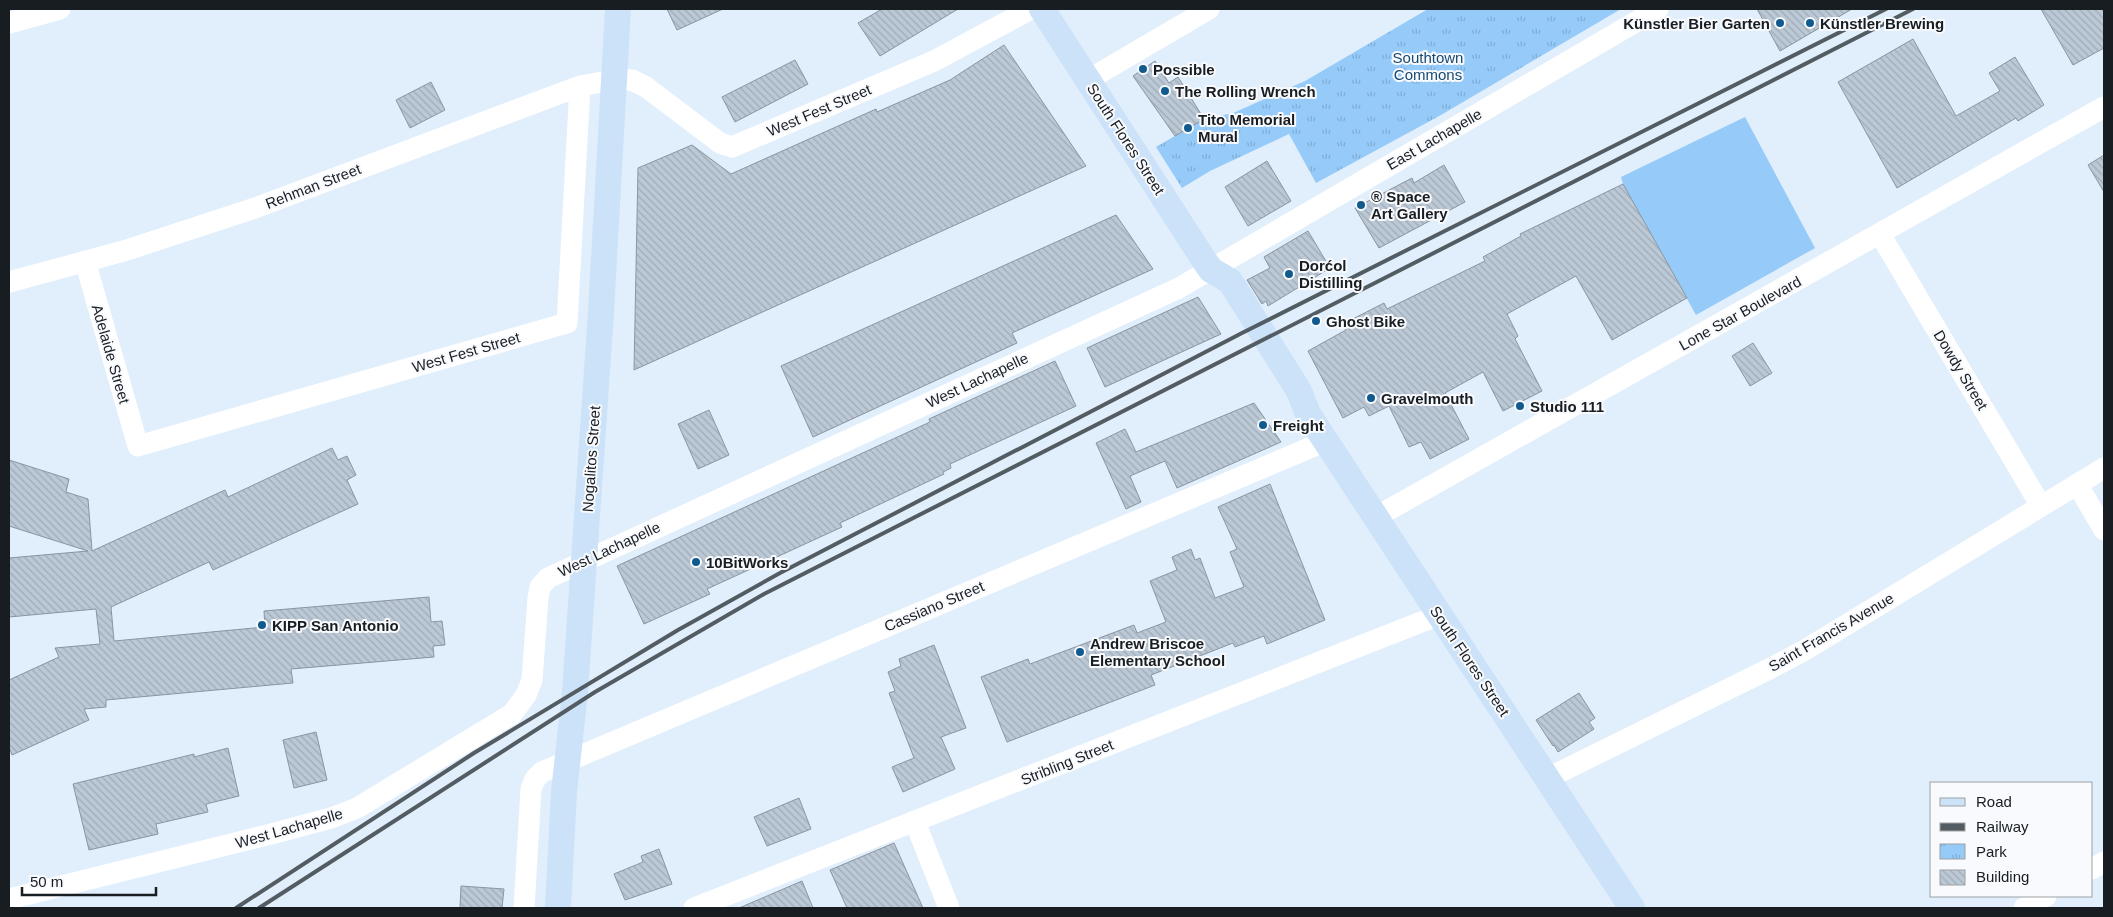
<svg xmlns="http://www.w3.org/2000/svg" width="2113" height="917" viewBox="0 0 2113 917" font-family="Helvetica,sans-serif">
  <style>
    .green { fill: #95caf9 }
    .park { fill: url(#park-tufts) }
    .building { fill: url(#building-back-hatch); stroke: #8996a1 }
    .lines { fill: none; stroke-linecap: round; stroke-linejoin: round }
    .minor { stroke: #fff; stroke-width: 21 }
    .major { stroke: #cbe2f8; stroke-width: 26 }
    .rail { stroke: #545c63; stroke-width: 4 }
    .poi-dot { fill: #115a8e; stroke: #f8fafd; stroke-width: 2 }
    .labels { text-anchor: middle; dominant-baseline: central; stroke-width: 4; stroke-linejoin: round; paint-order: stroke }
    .poi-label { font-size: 15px; font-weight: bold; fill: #181d22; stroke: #f8fafd; text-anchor: start }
    .park-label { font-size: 15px; fill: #164a73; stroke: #f8fafd }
    .street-label { font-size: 15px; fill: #181d22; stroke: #f8fafd }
  </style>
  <defs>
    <pattern id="park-tufts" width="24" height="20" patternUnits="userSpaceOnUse" patternTransform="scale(1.25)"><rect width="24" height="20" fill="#95caf9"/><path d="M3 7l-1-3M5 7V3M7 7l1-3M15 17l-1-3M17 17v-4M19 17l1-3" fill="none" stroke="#80add5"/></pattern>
    <pattern id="building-back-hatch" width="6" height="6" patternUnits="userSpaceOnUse" patternTransform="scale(1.25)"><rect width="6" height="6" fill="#bbc8d5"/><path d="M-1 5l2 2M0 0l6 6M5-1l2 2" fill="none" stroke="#a0abb7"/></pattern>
  </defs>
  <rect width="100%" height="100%" fill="#e1effc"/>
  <!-- green -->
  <path class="green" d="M 1745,117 L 1815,248 L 1696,315 L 1623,184 L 1621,177 Z"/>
  <!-- park -->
  <path class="park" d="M 1428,9 L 1621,9 L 1441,115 L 1316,183 L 1289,134 L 1210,171 L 1182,188 L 1156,147 L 1204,119 L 1233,113 L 1305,81 Z"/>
  <!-- building -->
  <path class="building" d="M 667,9 L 723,9 L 677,30 Z
    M 882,9 L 958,9 L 880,56 L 858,23 Z
    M 1757,9 L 1852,9 L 1780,51 Z
    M 2041,9 L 2104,9 L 2104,48 L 2073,65 Z
    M 1913,39 L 1956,116 L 2000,91 L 1989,73 L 2015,57 L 2044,105 L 2018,121 L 2016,118 L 1897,188 L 1838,82 Z
    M 1004,45 L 1086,166 L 634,370 L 638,168 L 692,145 L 731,174 L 876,109 L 877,112 L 950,80 Z
    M 795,60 L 808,84 L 735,122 L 722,97 Z
    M 1155,61 L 1169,83 L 1178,77 L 1204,119 L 1175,136 L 1133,76 Z
    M 431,82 L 445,110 L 410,128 L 396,100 Z
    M 2104,155 L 2104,192 L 2088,165 Z
    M 1267,161 L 1291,201 L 1248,226 L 1225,187 Z
    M 1444,165 L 1465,202 L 1379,248 L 1355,208 L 1412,178 L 1414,183 Z
    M 1623,184 L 1687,298 L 1612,340 L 1576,276 L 1507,314 L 1518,336 L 1515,339 L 1542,391 L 1503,411 L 1483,372 L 1445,393 L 1469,439 L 1430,459 L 1421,442 L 1409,447 L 1389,406 L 1369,416 L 1364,407 L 1343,418 L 1308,351 L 1346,330 L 1343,324 L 1384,303 L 1387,309 L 1485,261 L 1483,257 L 1521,236 L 1520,234 Z
    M 1116,215 L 1153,269 L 1012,333 L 1017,343 L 813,437 L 781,366 Z
    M 1308,231 L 1330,268 L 1268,306 L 1266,301 L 1262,304 L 1247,280 L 1270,268 L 1264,257 Z
    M 1198,297 L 1221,334 L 1105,387 L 1087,348 Z
    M 1753,343 L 1772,373 L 1750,386 L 1732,356 Z
    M 1055,361 L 1076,406 L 950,464 L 951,468 L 943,472 L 944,474 L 840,523 L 842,527 L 707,589 L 710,594 L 644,624 L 617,566 L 930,422 L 929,419 Z
    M 1254,403 L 1281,442 L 1177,488 L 1165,461 L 1130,476 L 1141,502 L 1126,509 L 1096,443 L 1125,429 L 1136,452 Z
    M 709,410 L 729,455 L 698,469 L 678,424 Z
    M 332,448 L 338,460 L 347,456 L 356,475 L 347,480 L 358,504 L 213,570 L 209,562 L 111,607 L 114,641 L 265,627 L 264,611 L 429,597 L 431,622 L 442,621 L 445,645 L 433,646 L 434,657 L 291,669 L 293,683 L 106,700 L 106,707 L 84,709 L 89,720 L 12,755 L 9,747 L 9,680 L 59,657 L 55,648 L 100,644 L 96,609 L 9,617 L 9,558 L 88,551 L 9,526 L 9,460 L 69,479 L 66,492 L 88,499 L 92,551 L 225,490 L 228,497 Z
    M 1270,484 L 1325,620 L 1267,644 L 1264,636 L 1235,647 L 1233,643 L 1151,675 L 1155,685 L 1007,742 L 981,677 L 1028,659 L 1030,664 L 1134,625 L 1137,633 L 1166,622 L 1150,581 L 1177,570 L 1172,557 L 1191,549 L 1195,560 L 1200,558 L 1215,598 L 1244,587 L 1230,552 L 1237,549 L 1218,507 Z
    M 934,645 L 966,728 L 941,737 L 955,769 L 903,792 L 892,767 L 914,758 L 889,693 L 895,691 L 888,672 L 901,666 L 899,659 Z
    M 1579,693 L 1595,718 L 1589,722 L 1594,729 L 1558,752 L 1554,745 L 1553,746 L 1536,720 Z
    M 316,732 L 327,780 L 294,788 L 283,740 Z
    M 228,748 L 239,796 L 206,804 L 208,812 L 156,824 L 158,834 L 89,850 L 73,784 L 194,754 L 194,757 Z
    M 799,798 L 811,829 L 767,846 L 754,817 Z
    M 894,843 L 923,908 L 847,908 L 830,870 Z
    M 659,849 L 672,884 L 625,900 L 614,874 L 643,862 L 641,856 Z
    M 802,881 L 813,908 L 739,908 Z
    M 461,886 L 504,889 L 502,908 L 460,908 Z"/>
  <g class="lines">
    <!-- minor -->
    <path class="minor" d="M 9,23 L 60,9
      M 1088,80 L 1209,9
      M 1880,234 L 2041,506
      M 85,261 L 138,446 L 567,323 L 580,86
      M 9,282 L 127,250 L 255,208 L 580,86 L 613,80 L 632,80 L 646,87 L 720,143 L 732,147 L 934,61 L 1031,9
      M 2077,484 L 2104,530
      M 1376,517 L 2104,107
      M 1548,778 L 1771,668 L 1805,650 L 2104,468
      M 915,822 L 949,908
      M 2092,869 L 2104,862
      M 9,899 L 275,833 L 331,818 L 357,808 L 512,714 L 526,695 L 532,680 L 538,598 L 540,587 L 548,578 L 1179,288 L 1658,9
      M 524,908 L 531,789 L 535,779 L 542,772 L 1326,441
      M 694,908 L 1439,615
      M 2024,908 L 2046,896"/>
    <!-- major -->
    <path class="major" d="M 1042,9 L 1204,260 L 1211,270 L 1230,281 L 1299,391 L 1308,414 L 1632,908
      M 558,908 L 564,792 L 575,692 L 601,312 L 618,9"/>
    <!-- rail -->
    <path class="rail" d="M 236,908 L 474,753 L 678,630 L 780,573 L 1242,333 L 1886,9
      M 259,908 L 595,692 L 764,594 L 1913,9"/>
  </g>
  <!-- markers -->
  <g class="poi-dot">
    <circle cx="1780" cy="23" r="5"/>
    <circle cx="1810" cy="23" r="5"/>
    <circle cx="1143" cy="69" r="5"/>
    <circle cx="1165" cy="91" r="5"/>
    <circle cx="1188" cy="128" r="5"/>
    <circle cx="1361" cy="205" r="5"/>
    <circle cx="1289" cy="274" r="5"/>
    <circle cx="1316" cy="321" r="5"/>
    <circle cx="1371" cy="398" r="5"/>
    <circle cx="1520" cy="406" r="5"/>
    <circle cx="1263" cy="425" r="5"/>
    <circle cx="696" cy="562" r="5"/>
    <circle cx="262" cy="625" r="5"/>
    <circle cx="1080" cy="652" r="5"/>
  </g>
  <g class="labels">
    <!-- poi labels -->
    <g class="poi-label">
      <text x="1770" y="23" text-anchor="end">Künstler Bier Garten</text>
      <text x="1820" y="23">Künstler Brewing</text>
      <text x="1153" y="69">Possible</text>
      <text x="1175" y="91">The Rolling Wrench</text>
      <text x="1198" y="119">Tito Memorial<tspan x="1198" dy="17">Mural</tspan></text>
      <text x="1371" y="196">® Space<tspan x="1371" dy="17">Art Gallery</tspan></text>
      <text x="1299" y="265">Dorćol<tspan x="1299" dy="17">Distilling</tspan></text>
      <text x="1326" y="321">Ghost Bike</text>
      <text x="1381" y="398">Gravelmouth</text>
      <text x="1530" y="406">Studio 111</text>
      <text x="1273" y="425">Freight</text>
      <text x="706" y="562">10BitWorks</text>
      <text x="272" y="625">KIPP San Antonio</text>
      <text x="1090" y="643">Andrew Briscoe<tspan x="1090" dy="17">Elementary School</tspan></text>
    </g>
    <!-- park labels -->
    <g class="park-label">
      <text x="1428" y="57">Southtown<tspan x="1428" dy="17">Commons</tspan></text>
    </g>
    <!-- street labels -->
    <g class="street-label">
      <text transform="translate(819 110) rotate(-23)">West Fest Street</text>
      <text transform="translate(1126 139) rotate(57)">South Flores Street</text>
      <text transform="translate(1434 139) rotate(-30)">East Lachapelle</text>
      <text transform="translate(313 186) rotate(-21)">Rehman Street</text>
      <text transform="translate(1740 313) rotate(-29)">Lone Star Boulevard</text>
      <text transform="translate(466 352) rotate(-16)">West Fest Street</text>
      <text transform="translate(111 354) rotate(74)">Adelaide Street</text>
      <text transform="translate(1961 370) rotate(59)">Dowdy Street</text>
      <text transform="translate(977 380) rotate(-25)">West Lachapelle</text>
      <text transform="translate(591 459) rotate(-86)">Nogalitos Street</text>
      <text transform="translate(609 549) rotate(-25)">West Lachapelle</text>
      <text transform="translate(934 606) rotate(-23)">Cassiano Street</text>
      <text transform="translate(1831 632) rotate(-30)">Saint Francis Avenue</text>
      <text transform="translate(1470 661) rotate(56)">South Flores Street</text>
      <text transform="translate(1067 762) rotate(-22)">Stribling Street</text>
      <text transform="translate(289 828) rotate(-16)">West Lachapelle</text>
    </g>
  </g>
  <!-- border -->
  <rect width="2113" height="917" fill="none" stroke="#181d22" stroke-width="20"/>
  <!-- legend -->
  <rect x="1930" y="782" width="162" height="115" fill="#f8fafd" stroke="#9ea2a5"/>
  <rect x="1940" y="798" width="25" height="8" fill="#cbe2f8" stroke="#9ea2a5"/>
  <text x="1976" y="807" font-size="15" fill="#181d22">Road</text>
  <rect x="1940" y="823" width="25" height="8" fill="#545c63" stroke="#9ea2a5"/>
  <text x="1976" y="832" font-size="15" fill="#181d22">Railway</text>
  <rect x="1940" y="844" width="25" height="15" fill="url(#park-tufts)" stroke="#9ea2a5"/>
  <text x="1976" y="857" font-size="15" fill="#181d22">Park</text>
  <rect x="1940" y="870" width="25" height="15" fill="url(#building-back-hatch)" stroke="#9ea2a5"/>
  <text x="1976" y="882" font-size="15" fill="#181d22">Building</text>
  <!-- scale -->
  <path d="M22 887v8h134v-8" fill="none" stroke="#181d22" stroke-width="2.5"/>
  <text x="30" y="887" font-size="15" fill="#181d22" stroke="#f8fafd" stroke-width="4" paint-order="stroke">50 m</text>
</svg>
